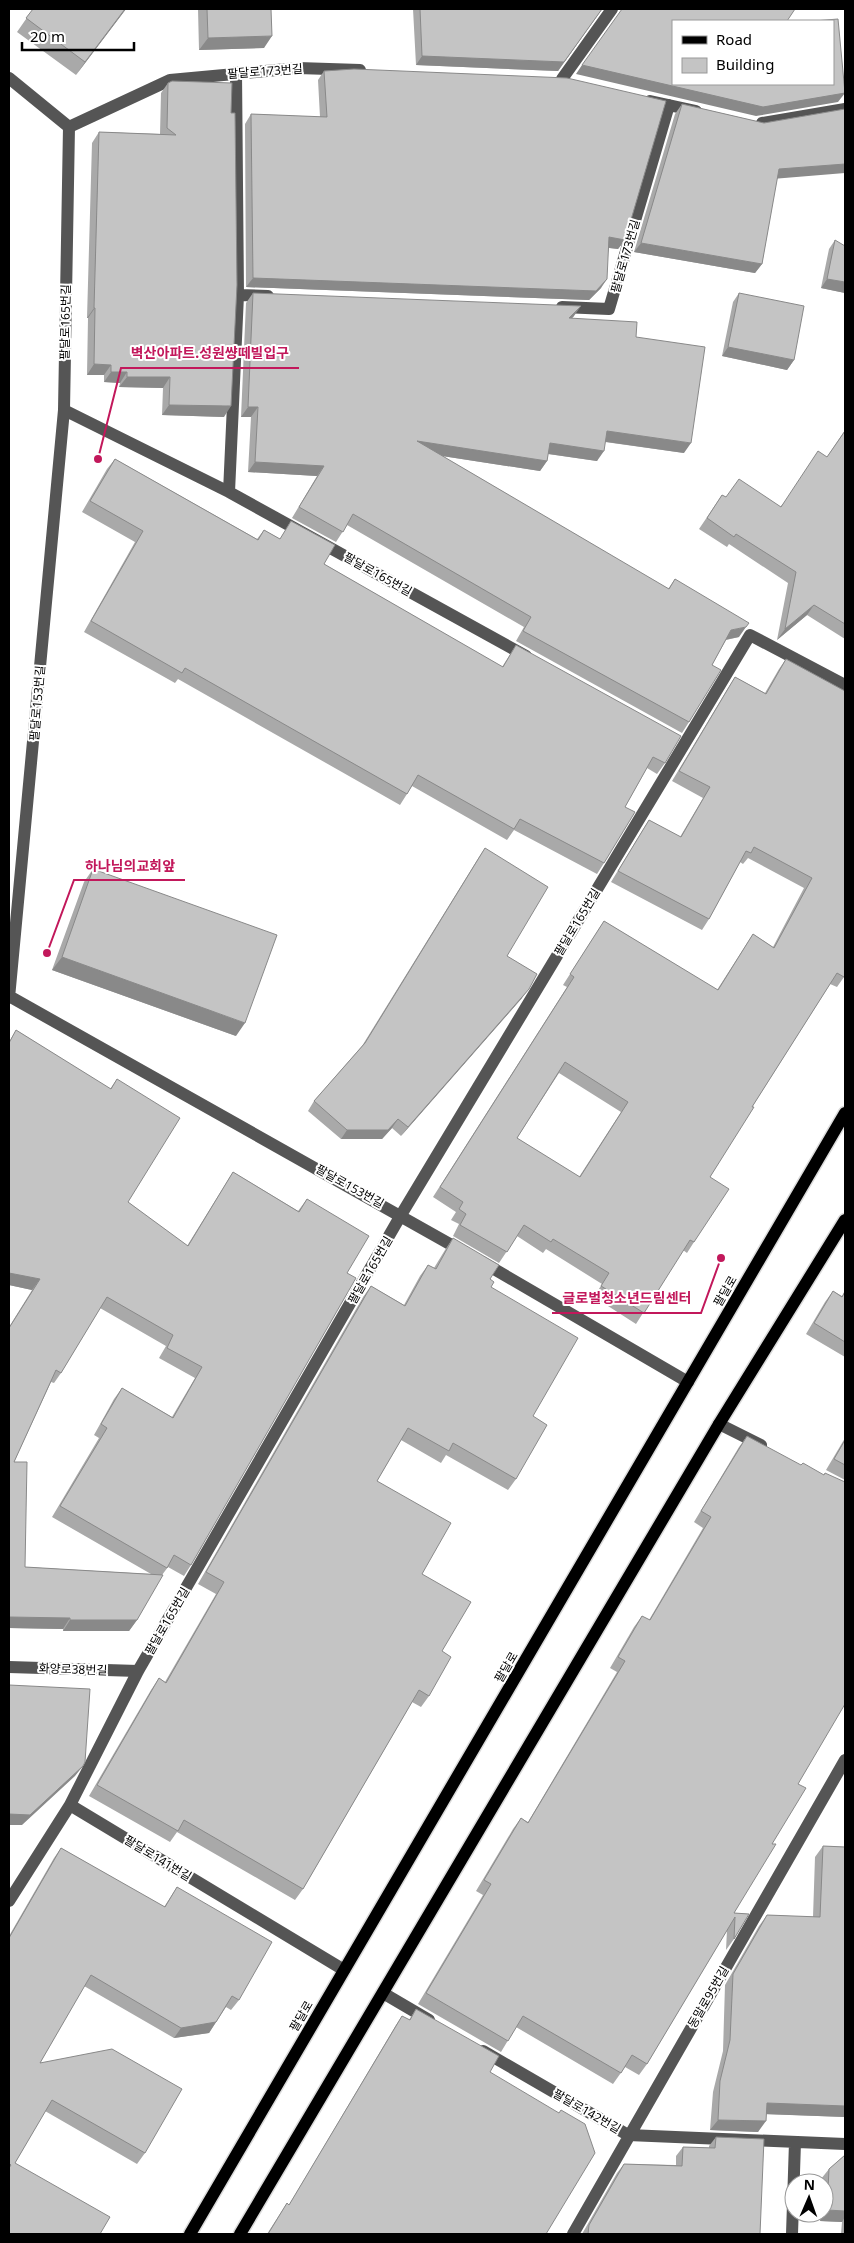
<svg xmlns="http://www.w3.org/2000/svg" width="854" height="2243" viewBox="0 0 854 2243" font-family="'Noto Sans','Noto Sans KR',sans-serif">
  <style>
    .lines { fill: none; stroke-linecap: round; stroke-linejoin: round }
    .major-casing { stroke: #dbdbdb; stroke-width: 15 }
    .minor { stroke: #555; stroke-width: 12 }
    .major { stroke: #000; stroke-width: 12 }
    .wall { fill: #a9a9a9; fill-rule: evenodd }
    .shaded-wall { fill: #898989 }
    .building { fill: #c4c4c4; stroke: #898989; fill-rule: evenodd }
    .labels { text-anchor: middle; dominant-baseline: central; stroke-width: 4; stroke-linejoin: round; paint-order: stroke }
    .street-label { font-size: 12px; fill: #000; stroke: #fff }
    .leader { fill: none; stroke: #c2185b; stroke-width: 2 }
    .callout-dot { fill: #c2185b; stroke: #fff; stroke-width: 2 }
    .callout-label { font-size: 14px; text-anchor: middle; font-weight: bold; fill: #c2185b; stroke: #fff; stroke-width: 4; stroke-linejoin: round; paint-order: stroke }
  </style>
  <rect width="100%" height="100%" fill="#fff"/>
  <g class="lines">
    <defs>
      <path id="major" d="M 190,2234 L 845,1113
        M 240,2234 L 719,1424 L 845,1220"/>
    </defs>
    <!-- major casing -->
    <use href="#major" class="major-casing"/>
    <!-- minor -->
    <path class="minor" d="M 9,78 L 69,127 L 64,410 L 9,998
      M 562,79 L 612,9
      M 650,101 L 696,111
      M 762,123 L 845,109
      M 69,127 L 170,80 L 298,68 L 360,70
      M 238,295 L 268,296
      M 562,307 L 609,309 L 669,105
      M 64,410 L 229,492 L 526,656
      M 229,492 L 238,295 L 236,72
      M 9,996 L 464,1252
      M 482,1262 L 688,1382
      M 719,1424 L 761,1445
      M 9,1667 L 138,1671
      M 70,1805 L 344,1970
      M 9,1901 L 70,1805 L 138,1671 L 401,1215 L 750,635 L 845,685
      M 383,1993 L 429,2020
      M 483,2051 L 628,2135 L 845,2144
      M 573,2234 L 845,1760
      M 792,2234 L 795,2142"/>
    <!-- major -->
    <use href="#major" class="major"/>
  </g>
  <!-- wall -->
  <path class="wall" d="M 33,9 L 126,9 L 76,75 L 17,32 Z
    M 198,9 L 271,9 L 264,48 L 199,50 Z
    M 413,9 L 602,9 L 558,71 L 416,65 Z
    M 324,71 L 625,240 L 618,249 L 609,248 L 601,288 L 589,300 L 246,287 L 245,124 L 251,114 L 320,117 L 318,80 Z
    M 168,83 L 224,417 L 162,415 L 163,388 L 119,387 L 120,383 L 104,382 L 104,375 L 87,375 L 88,318 L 87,318 L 92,143 L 99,132 L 160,134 L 161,93 Z
    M 682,104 L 764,123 L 845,109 L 845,172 L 777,178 L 762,264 L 755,273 L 634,252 L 675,114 Z
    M 835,240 L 845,293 L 821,288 L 829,249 Z
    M 253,293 L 574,316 L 572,318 L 636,337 L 684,453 L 605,442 L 597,461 L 548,454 L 547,461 L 540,471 L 442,456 L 668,589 L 675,579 L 739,637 L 726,640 L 712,665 L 689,722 L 682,733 L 516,641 L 524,627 L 347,525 L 336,542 L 292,518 L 317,476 L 248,472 L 251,417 L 241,417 L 246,303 Z
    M 739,293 L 794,360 L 787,370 L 722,356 L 733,302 Z
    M 845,430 L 845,639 L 807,615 L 777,640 L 788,583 L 729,544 L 727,547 L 699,529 L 722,495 L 726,497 L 780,507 L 827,457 Z
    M 115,459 L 257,539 L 264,530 L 280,539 L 291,521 L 324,564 L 502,667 L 516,645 L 665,763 L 657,774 L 647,768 L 625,807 L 604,863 L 597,874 L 514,830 L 507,840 L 412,786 L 400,805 L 178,679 L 175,683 L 84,632 L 135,542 L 82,512 L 107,469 Z
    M 786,659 L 844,977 L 837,987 L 830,984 L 752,1107 L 710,1177 L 694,1242 L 687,1253 L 683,1250 L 636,1324 L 594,1297 L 602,1284 L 546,1249 L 543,1253 L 517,1236 L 499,1263 L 453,1236 L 459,1224 L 451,1220 L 456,1212 L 433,1197 L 567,987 L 563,985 L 604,921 L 717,990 L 753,934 L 773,947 L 804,888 L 748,858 L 743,864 L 740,862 L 709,919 L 702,930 L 611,882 L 642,831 L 649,820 L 680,837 L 703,798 L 672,781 L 728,688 L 735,677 L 765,693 L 779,669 ZM 559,1073 L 621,1112 L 579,1177 L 517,1138 Z
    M 485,848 L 507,956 L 522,998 L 401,1136 L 392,1128 L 382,1139 L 341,1139 L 308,1111 L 314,1101 L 362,1046 L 479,857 Z
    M 93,869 L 236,1036 L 52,970 L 84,882 Z
    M 16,1030 L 110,1089 L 117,1079 L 128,1202 L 187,1246 L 233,1172 L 298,1211 L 307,1199 L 347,1273 L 191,1565 L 184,1576 L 168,1567 L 162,1575 L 137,1620 L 129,1631 L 63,1631 L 63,1629 L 9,1628 L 9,1327 L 32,1290 L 9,1285 L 9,1042 ZM 100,1308 L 166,1346 L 159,1358 L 195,1378 L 172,1417 L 122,1388 L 114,1399 L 94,1435 L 99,1438 L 52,1517 L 151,1574 L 25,1567 L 14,1462 L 51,1382 L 54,1383 L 61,1373 Z
    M 453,1238 L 490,1279 L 491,1287 L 533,1416 L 516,1479 L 508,1490 L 446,1455 L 441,1463 L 401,1440 L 377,1481 L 422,1574 L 442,1651 L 429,1696 L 421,1707 L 412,1702 L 303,1889 L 295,1900 L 177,1832 L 170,1842 L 89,1796 L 151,1690 L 159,1678 L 165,1682 L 216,1594 L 198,1584 L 363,1297 L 371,1286 L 404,1305 L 420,1276 L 428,1265 L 434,1268 L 445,1250 Z
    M 845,1290 L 845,1357 L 806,1334 L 825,1302 L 833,1291 L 842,1296 Z
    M 747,1436 L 798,1784 L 772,1844 L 734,1913 L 749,1914 L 734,1939 L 726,1950 L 727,1930 L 647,2064 L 639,2075 L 625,2067 L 613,2084 L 516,2027 L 501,2052 L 418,2004 L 483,1895 L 476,1891 L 513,1829 L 521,1818 L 528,1822 L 617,1672 L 610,1668 L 634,1627 L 642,1616 L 649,1620 L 703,1528 L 694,1522 L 739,1447 Z
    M 845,1438 L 845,1480 L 826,1470 Z
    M 823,1846 L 845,1847 L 845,2117 L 766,2114 L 758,2132 L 710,2130 L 713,2092 L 723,2051 L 725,1985 L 759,1926 L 767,1915 L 813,1917 L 815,1857 Z
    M 61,1848 L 164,1907 L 177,1887 L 239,2000 L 231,2010 L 226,2007 L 209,2033 L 174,2038 L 84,1986 L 40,2063 L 145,2153 L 137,2164 L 45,2111 L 15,2163 L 9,2234 L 9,1936 L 54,1858 Z
    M 416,2009 L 490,2072 L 546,2234 L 267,2234 L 287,2203 L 289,2205 L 396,2025 L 402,2016 L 409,2020 Z
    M 716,2137 L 760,2234 L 582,2234 L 617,2173 L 624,2164 L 676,2165 L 676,2156 L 683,2147 L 709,2148 L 709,2146 Z
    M 845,2155 L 845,2234 L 841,2234 L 842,2222 L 820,2221 L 820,2213 L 824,2213 L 824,2183 L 821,2183 L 821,2179 L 829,2169 Z"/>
  <!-- shaded-wall -->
  <path class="shaded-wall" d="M 125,9 L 126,9 L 76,75 L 85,62 Z
    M 602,9 L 558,71 L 416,65 L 422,56 Z
    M 272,36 L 264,48 L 199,50 L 208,38 Z
    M 582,65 L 845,93 L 838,102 L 756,116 L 576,74 Z
    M 845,164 L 845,173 L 772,179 L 779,169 Z
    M 609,237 L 625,240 L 618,249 L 602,247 Z
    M 641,243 L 762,264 L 755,273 L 634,252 Z
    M 253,278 L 607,279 L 601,288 L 589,300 L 246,287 Z
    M 827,279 L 845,282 L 845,293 L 821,288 Z
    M 581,306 L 574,316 L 562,328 L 569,318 Z
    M 94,308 L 95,308 L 88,318 L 87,318 Z
    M 728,347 L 794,360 L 787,370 L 722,356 Z
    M 94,364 L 111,365 L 104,375 L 87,375 Z
    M 111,372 L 127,372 L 120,383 L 104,382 Z
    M 127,377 L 170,377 L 163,388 L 119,387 Z
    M 169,405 L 231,406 L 224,417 L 162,415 Z
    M 248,407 L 258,407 L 251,417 L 241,417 Z
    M 607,431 L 691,443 L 684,453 L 600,441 Z
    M 417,441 L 547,461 L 540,471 L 410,451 Z
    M 550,443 L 604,451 L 597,461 L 542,453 Z
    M 255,462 L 324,466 L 317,476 L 248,472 Z
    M 814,605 L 807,615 L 777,640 L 785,629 Z
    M 746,627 L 739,637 L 724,640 L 731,630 Z
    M 62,957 L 245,1023 L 236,1036 L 52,970 Z
    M 529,989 L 522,998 L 401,1136 L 408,1127 Z
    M 398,1119 L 392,1128 L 382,1139 L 341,1139 L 347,1130 Z
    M 9,1273 L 40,1279 L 32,1290 L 9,1285 Z
    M 9,1617 L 70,1618 L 63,1629 L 9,1628 Z
    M 70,1620 L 137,1620 L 129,1631 L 63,1631 Z
    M 83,1766 L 75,1776 L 22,1825 L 9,1825 L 9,1814 Z
    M 216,2022 L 209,2033 L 174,2038 L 181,2028 Z
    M 767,2103 L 845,2106 L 845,2117 L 759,2114 Z
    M 718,2120 L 766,2121 L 758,2132 L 710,2130 Z
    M 827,2210 L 845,2211 L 845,2217 L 842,2222 L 820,2221 Z"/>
  <!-- building -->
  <path class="building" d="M 33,9 L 125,9 L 85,62 L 26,18 Z
    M 207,9 L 271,9 L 272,36 L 208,38 Z
    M 420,9 L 602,9 L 564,62 L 422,56 Z
    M 622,9 L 795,9 L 787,21 L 673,21 L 673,84 L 833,84 L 833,21 L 814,21 L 838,19 L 845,93 L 763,107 L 582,65 Z
    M 354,69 L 567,78 L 666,101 L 625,240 L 609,237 L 607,279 L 596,291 L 253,278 L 251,114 L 327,117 L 324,71 Z
    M 172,81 L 232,83 L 231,113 L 235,113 L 237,285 L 231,406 L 169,405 L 170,377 L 127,377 L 127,372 L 111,372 L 111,365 L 94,364 L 95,308 L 94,308 L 99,132 L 176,135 L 167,128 L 168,83 Z
    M 682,104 L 764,123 L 845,109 L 845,164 L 779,169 L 762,264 L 641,243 Z
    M 835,240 L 845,246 L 845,282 L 827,279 Z
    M 253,293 L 581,306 L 569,318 L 637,322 L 636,337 L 705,347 L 691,443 L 607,431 L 604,451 L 550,443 L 547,461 L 417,441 L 669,589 L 675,579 L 749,623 L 746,627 L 731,630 L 712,665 L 721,670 L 689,722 L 523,631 L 531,617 L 353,514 L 343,532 L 299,507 L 324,466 L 255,462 L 258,407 L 248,407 Z
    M 739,293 L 804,306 L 794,360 L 728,347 Z
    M 845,431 L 845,624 L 814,605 L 785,629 L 796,572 L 736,534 L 734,537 L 707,518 L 722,495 L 726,497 L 739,479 L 781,507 L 818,451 L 827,457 Z
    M 115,459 L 258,540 L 264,530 L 280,539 L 291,521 L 335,545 L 324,564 L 503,667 L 516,645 L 681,736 L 665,763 L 653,757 L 625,807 L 635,812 L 604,863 L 520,819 L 514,829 L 418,775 L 407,794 L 185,668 L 182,673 L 91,621 L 143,531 L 90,501 Z
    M 786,659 L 845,691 L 845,974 L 844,977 L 837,973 L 752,1107 L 754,1107 L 710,1177 L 729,1189 L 694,1242 L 690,1240 L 644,1313 L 601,1286 L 609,1273 L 553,1239 L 551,1242 L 524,1225 L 507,1252 L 460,1225 L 466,1214 L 459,1209 L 463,1202 L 440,1187 L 574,977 L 570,974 L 604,921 L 718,990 L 753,934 L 774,948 L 812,878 L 754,847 L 751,853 L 746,851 L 709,919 L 618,871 L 649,820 L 681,837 L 710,787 L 679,771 L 735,677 L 766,694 ZM 565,1062 L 628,1102 L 580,1177 L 517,1138 Z
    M 485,848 L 548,887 L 507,956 L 537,974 L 529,989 L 408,1127 L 398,1119 L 388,1130 L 347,1130 L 314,1101 L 365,1043 Z
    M 93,869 L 277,935 L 245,1023 L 62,957 Z
    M 16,1030 L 111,1089 L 117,1079 L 180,1118 L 128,1202 L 188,1246 L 233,1172 L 299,1212 L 307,1199 L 369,1236 L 347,1273 L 356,1278 L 191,1565 L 174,1555 L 167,1568 L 60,1506 L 107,1428 L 101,1424 L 122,1388 L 173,1418 L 202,1367 L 167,1348 L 173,1335 L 107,1297 L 61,1373 L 56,1370 L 14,1462 L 27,1462 L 25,1567 L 163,1575 L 137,1620 L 70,1620 L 70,1618 L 9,1617 L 9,1328 L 40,1279 L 9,1273 L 9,1043 Z
    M 453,1238 L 499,1265 L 490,1279 L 494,1282 L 491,1287 L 578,1338 L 533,1416 L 547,1425 L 516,1479 L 453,1443 L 449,1451 L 408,1428 L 377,1481 L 451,1523 L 422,1574 L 471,1602 L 442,1651 L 451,1657 L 429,1696 L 419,1690 L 303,1889 L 184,1820 L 178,1831 L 97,1785 L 159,1678 L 166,1683 L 224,1582 L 206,1572 L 371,1286 L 405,1306 L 428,1265 L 436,1269 Z
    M 833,1291 L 842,1297 L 845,1292 L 845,1342 L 814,1323 Z
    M 747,1436 L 801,1465 L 803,1463 L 824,1475 L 825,1473 L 845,1482 L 845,1704 L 798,1784 L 806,1788 L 772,1844 L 776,1844 L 734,1913 L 749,1914 L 734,1939 L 735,1917 L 647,2064 L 632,2055 L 621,2073 L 523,2016 L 508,2041 L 426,1993 L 491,1884 L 484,1880 L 521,1818 L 528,1823 L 625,1661 L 618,1657 L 642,1616 L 650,1620 L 711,1517 L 701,1511 Z
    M 845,1440 L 845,1465 L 834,1459 Z
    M 9,1685 L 90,1689 L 85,1762 L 83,1766 L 30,1815 L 9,1814 Z
    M 823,1846 L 845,1847 L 845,2106 L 767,2103 L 766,2121 L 718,2120 L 720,2081 L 730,2040 L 733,1974 L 767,1915 L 820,1917 Z
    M 61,1848 L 165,1907 L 177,1887 L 272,1942 L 239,2000 L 232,1996 L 216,2022 L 181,2028 L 91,1975 L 40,2063 L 112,2049 L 182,2089 L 145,2153 L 52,2100 L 15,2163 L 110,2217 L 100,2234 L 9,2234 L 9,2168 L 11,2165 L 9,2163 L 9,1938 Z
    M 416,2009 L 499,2056 L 490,2072 L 559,2113 L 561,2110 L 585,2124 L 595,2153 L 546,2234 L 268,2234 L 287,2203 L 289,2205 L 402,2016 L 410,2020 Z
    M 716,2137 L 764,2139 L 760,2234 L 588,2234 L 589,2225 L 624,2164 L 682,2166 L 683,2147 L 715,2148 Z
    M 845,2155 L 845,2211 L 827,2210 L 829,2169 Z"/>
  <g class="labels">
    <!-- street labels -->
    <g class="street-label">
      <text transform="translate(265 71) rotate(-4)">팔달로173번길</text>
      <text transform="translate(625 256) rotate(-74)">팔달로173번길</text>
      <text transform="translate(65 322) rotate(-89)">팔달로165번길</text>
      <text transform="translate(378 574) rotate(29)">팔달로165번길</text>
      <text transform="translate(37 703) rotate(-85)">팔달로153번길</text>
      <text transform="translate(577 922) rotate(-59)">팔달로165번길</text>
      <text transform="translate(350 1186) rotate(29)">팔달로153번길</text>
      <text transform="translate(370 1270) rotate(-60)">팔달로165번길</text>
      <text transform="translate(725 1291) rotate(-60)">팔달로</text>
      <text transform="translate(167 1621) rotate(-60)">팔달로165번길</text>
      <text transform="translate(506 1667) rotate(-60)">팔달로</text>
      <text transform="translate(73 1669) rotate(2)">화양로38번길</text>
      <text transform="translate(158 1858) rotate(31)">팔달로141번길</text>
      <text transform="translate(708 1997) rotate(-60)">동말로95번길</text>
      <text transform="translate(301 2016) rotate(-60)">팔달로</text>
      <text transform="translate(587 2111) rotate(30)">팔달로142번길</text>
    </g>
  </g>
  <!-- callouts -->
  <path class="leader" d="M98 459L121 368H299M47 953L74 880H185M721 1258L701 1313H552"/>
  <g class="callout-dot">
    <circle cx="98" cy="459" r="5"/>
    <circle cx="47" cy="953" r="5"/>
    <circle cx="721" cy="1258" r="5"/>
  </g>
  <g class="callout-label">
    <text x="210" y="358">벽산아파트.성원썅떼빌입구</text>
    <text x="130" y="871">하나님의교회앞</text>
    <text x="627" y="1303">글로벌청소년드림센터</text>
  </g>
  <!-- border -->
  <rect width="854" height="2243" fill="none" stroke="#000000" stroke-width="20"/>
  <!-- legend -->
  <rect x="672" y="20" width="162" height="65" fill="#ffffff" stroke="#999999"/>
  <rect x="682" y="36" width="25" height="8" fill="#000000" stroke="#999999"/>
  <text x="716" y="45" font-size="15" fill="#000000">Road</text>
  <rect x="682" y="58" width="25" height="15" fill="#c4c4c4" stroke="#999999"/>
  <text x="716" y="70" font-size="15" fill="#000000">Building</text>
  <!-- north arrow -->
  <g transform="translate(809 2198) rotate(2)"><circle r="24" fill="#ffffff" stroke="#999999"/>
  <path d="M0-4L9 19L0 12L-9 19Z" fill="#000000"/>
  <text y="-8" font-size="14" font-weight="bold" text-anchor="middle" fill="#000000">N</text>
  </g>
  <!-- scale -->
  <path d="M22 42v8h112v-8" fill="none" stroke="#000000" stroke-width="2.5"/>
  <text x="30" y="42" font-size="15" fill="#000000" stroke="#ffffff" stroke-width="4" paint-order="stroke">20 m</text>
</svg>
